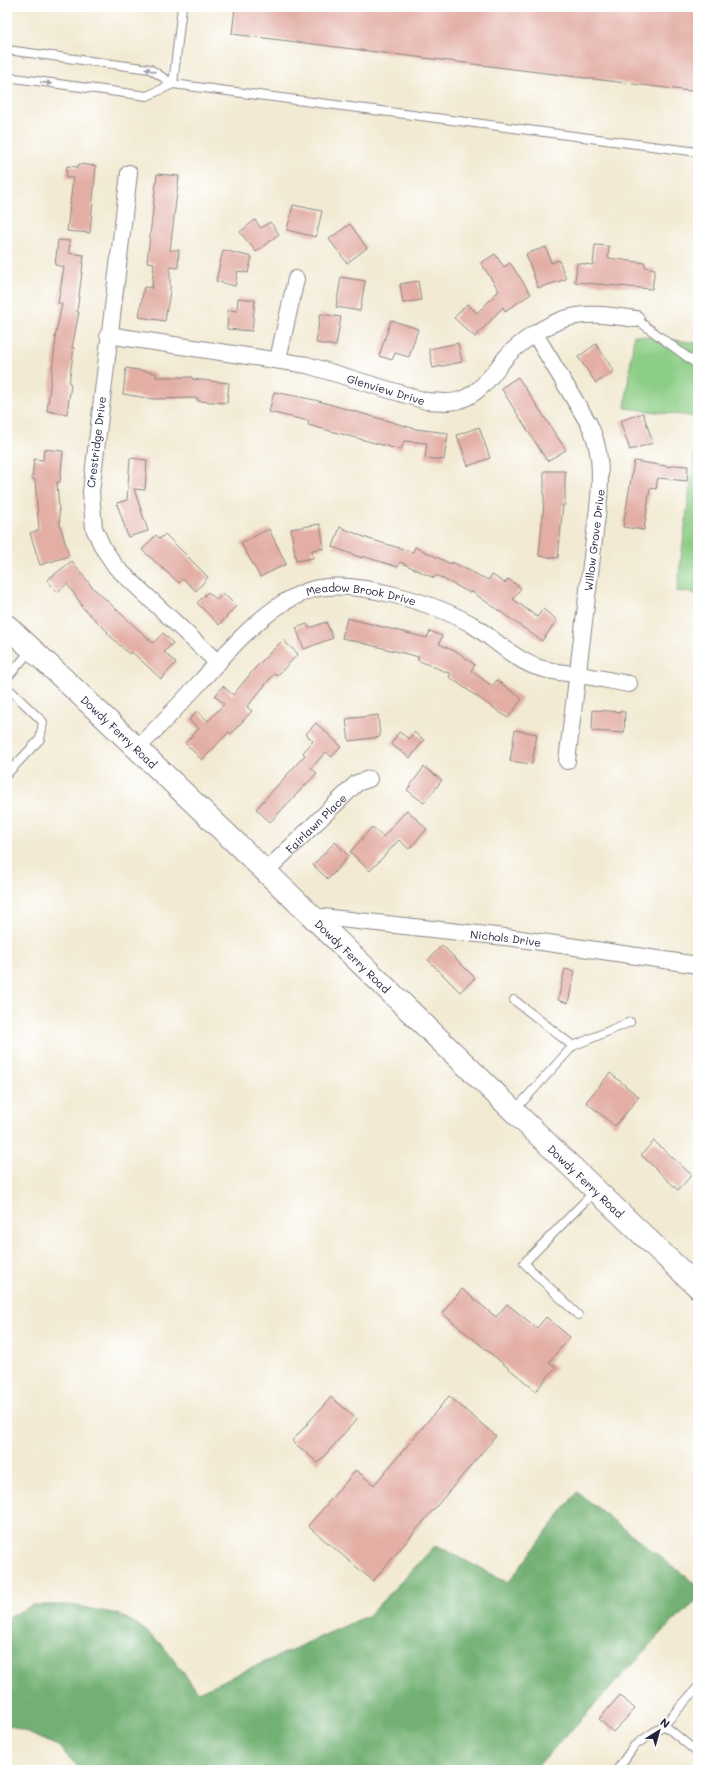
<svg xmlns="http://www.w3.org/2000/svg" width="705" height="1777" viewBox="0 0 705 1777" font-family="Mali,sans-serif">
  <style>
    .green { fill: #8dce86; stroke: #587860 }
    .forest { fill: #72b173; stroke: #4a6a57 }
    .building { fill: #e3afa5 }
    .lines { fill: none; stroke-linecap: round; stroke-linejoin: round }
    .lane-casing { stroke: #8a8687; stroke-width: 10 }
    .street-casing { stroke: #8a8687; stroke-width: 18 }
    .secondary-casing { stroke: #8a8687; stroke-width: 24 }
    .lane { stroke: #fff; stroke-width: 8 }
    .street { stroke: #fff; stroke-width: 16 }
    .secondary { stroke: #fff; stroke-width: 22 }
    .oneway { fill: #9c9ca7 }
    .labels { text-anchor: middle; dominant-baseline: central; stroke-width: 4; stroke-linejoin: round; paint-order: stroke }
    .street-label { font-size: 11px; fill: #22223b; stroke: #fff }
  </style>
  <rect width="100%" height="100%" fill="#fff"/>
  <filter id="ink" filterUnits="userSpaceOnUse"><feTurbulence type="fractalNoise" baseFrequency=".025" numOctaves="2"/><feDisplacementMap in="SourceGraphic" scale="8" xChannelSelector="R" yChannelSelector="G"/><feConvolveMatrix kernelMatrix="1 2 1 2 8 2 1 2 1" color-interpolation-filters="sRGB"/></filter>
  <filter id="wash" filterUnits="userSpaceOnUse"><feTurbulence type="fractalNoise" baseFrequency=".012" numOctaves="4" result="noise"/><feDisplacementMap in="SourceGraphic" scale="16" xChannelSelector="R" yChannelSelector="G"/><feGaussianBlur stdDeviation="0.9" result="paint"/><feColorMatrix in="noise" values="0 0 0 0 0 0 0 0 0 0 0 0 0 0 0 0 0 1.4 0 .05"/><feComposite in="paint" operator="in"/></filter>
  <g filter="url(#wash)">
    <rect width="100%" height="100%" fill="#f2ead3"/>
    <!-- green -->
    <path class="green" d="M 634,335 L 698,343 L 698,417 L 625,408 Z
      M 698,424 L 698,594 L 677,591 Z"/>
    <!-- forest -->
    <path class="forest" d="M 577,1492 L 698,1586 L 698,1600 L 671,1623 L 534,1770 L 81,1770 L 58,1746 L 7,1724 L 7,1618 L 33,1605 L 71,1605 L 118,1614 L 137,1624 L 163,1646 L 198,1692 L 369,1615 L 436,1545 L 508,1583 Z"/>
    <g id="blocks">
      <!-- building -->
      <path class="building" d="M 235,7 L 698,7 L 698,92 L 232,34 Z
        M 79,164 L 96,166 L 90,233 L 67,231 L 73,178 L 66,178 L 67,166 L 78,167 Z
        M 157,174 L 179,176 L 170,250 L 179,250 L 178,268 L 170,267 L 170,291 L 165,321 L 139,317 L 144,287 L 152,288 L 154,263 L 147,262 Z
        M 293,205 L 322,211 L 316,237 L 287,230 Z
        M 255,220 L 261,228 L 270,222 L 279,234 L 256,252 L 240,232 Z
        M 350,224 L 367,248 L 347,263 L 329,239 Z
        M 58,240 L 70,241 L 69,253 L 84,255 L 77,312 L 79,312 L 72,348 L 74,348 L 69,383 L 71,384 L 67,414 L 47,411 L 56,338 L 55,338 L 62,304 L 58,303 L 64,267 L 55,265 Z
        M 595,245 L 609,246 L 608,258 L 645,263 L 645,267 L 655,269 L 652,289 L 575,282 L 577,263 L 593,265 Z
        M 546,247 L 551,263 L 559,260 L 566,279 L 538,288 L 526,254 Z
        M 223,250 L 252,257 L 248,273 L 238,271 L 235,286 L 216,281 Z
        M 495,254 L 504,267 L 510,263 L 531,294 L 505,311 L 503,307 L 475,337 L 454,318 L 467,304 L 477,313 L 499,291 L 481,263 Z
        M 341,277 L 365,281 L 360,311 L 336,307 Z
        M 418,281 L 421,300 L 403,303 L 400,284 Z
        M 238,298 L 255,300 L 252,331 L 227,329 L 228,310 L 237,311 Z
        M 320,314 L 341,317 L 336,346 L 316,343 Z
        M 391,320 L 418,329 L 409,357 L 395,353 L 392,360 L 379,356 Z
        M 458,343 L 462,362 L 433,368 L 429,349 Z
        M 596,344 L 614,371 L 596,383 L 578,357 Z
        M 126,368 L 156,373 L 156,377 L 192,377 L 192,379 L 229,383 L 227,403 L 198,401 L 198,398 L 153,399 L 123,394 Z
        M 518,377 L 566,450 L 547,461 L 501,388 Z
        M 274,392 L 315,400 L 416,429 L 448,433 L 444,460 L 425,458 L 427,443 L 404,441 L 401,450 L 308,425 L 309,421 L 269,412 Z
        M 643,413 L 653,443 L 630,450 L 620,421 Z
        M 479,427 L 490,458 L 468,466 L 457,435 Z
        M 44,449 L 63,451 L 60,482 L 57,482 L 60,525 L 69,556 L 40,565 L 30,533 L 39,530 L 35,480 L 32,479 L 34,459 L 43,460 Z
        M 130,458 L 147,460 L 145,490 L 134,489 L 148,531 L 128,537 L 117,503 L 127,500 Z
        M 634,461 L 672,467 L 672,465 L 688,466 L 687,481 L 658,478 L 656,489 L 650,488 L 644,530 L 623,527 Z
        M 544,471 L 565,471 L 565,505 L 563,505 L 558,558 L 539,556 L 544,502 Z
        M 320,524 L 324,548 L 312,550 L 313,558 L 296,561 L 291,529 Z
        M 340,527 L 369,539 L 413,552 L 415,547 L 451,564 L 452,562 L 488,580 L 492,575 L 505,583 L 508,579 L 521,588 L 513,599 L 537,617 L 543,609 L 557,620 L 542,641 L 471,591 L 470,593 L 436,575 L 434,578 L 400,562 L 398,567 L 362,556 L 362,558 L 333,547 Z
        M 269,529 L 286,564 L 260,577 L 241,543 Z
        M 165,534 L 208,577 L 196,591 L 183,579 L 179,583 L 142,550 L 156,535 L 160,539 Z
        M 72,561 L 92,587 L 153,643 L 163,633 L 173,643 L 164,652 L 176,663 L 161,679 L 132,652 L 129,654 L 107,633 L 108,632 L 81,606 L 82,605 L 67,584 L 57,592 L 47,580 Z
        M 208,592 L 217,600 L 223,593 L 236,606 L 219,625 L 197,603 Z
        M 347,618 L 427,638 L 430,631 L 442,636 L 439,644 L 459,653 L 475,665 L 471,671 L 492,686 L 497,680 L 522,699 L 508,718 L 449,677 L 451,674 L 417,660 L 419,657 L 342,638 Z
        M 326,622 L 333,638 L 304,649 L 296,628 L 307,624 L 309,628 Z
        M 283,640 L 298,654 L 277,676 L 274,674 L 247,707 L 252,711 L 231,734 L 229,732 L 202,760 L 185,743 L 199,729 L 189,720 L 197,711 L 208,721 L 224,704 L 215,696 L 223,686 L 233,695 L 256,667 Z
        M 593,710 L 625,712 L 624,733 L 592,731 Z
        M 378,715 L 380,737 L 349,741 L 346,719 Z
        M 316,723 L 341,746 L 332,757 L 326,752 L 311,768 L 317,773 L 270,822 L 256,809 L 305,755 L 303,753 L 313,741 L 306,734 Z
        M 515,730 L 537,734 L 532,764 L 510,761 Z
        M 399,732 L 409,739 L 414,732 L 424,740 L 410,758 L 391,744 Z
        M 424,767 L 442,780 L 424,803 L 407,790 Z
        M 407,810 L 427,829 L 409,849 L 399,840 L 370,871 L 350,852 L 372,827 L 383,837 Z
        M 335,842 L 349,856 L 328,879 L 313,865 Z
        M 442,945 L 475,978 L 460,992 L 428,960 Z
        M 565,969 L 575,971 L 568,1003 L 558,1000 Z
        M 610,1073 L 639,1097 L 615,1126 L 586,1102 Z
        M 654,1141 L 692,1175 L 678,1190 L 641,1155 Z
        M 462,1289 L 496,1317 L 507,1304 L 537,1328 L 546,1317 L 570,1337 L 549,1362 L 556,1367 L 536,1391 L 442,1313 Z
        M 449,1396 L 496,1436 L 373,1581 L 308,1526 L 356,1470 L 374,1485 Z
        M 331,1397 L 357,1419 L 318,1463 L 292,1441 Z
        M 620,1695 L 635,1709 L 613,1732 L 599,1719 Z"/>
    </g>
  </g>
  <g filter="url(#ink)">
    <use href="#blocks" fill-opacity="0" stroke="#8a8687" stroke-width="1"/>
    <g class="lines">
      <defs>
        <path id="lane" d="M 182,7 L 173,84 L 698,152
          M 7,50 L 150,69 L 173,84 L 147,96 L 7,77
          M 636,319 L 698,365
          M 7,678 L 31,650
          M 7,687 L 43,722 L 40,739 L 7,774
          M 514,1000 L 573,1046
          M 515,1110 L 573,1046 L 630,1022
          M 578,1315 L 524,1263 L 595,1191
          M 698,1687 L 664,1725 L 698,1753
          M 617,1770 L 634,1746 L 664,1725"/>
        <g id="street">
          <path d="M 129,173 L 91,492 L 94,528 L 103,548 L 116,567 L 218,663"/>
          <path d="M 535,334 L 589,424 C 601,448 601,473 599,499 L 567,761"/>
          <path id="s1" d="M 108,335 L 307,365 L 426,401 C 437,401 450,404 460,400 C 482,393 493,372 508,355 C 523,340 544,326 564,319 C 587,311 613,316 636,319"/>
          <path d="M 278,359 L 296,279"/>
          <path id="s2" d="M 137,748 C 160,726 181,703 202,680 C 227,652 252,623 283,603 C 293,597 303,592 314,589 C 355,579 434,603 471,624 C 492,637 511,657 534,666 C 548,672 563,672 578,675 C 595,677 612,681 629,684"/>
          <path id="s3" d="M 266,871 L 357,783 L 369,779"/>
          <path id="s4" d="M 313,916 L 514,938 L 698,965"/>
        </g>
        <g id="secondary">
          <path id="s5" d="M 7,626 C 241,843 466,1069 698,1287"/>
        </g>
      </defs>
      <!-- lane casing -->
      <use href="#lane" class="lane-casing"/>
      <!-- street casing -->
      <use href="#street" class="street-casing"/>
      <!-- secondary casing -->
      <use href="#secondary" class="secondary-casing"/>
      <!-- lane -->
      <use href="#lane" class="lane"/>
      <!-- street -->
      <use href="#street" class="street"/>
      <!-- secondary -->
      <use href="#secondary" class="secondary"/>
    </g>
    <!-- one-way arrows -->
    <defs><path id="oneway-solid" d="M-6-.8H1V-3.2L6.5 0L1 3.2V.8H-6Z"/></defs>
    <g class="oneway">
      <use href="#oneway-solid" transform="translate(150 70) rotate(-159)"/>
      <use href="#oneway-solid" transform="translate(46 83) rotate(8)"/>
    </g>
  </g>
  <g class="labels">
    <!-- street labels -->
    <g class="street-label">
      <text stroke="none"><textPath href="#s1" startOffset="284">Glenview Drive</textPath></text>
      <text transform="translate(96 442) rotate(-83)">Crestridge Drive</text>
      <text transform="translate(594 540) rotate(-83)">Willow Grove Drive</text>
      <text stroke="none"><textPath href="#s2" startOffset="288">Meadow Brook Drive</textPath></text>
      <text stroke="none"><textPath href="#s5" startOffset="154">Dowdy Ferry Road</textPath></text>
      <text stroke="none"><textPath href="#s3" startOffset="69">Fairlawn Place</textPath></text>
      <text stroke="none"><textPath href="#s4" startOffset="194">Nichols Drive</textPath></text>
      <text stroke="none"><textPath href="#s5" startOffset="478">Dowdy Ferry Road</textPath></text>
      <text stroke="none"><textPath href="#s5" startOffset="802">Dowdy Ferry Road</textPath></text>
    </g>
  </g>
  <!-- margin -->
  <rect width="705" height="1777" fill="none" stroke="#fff" stroke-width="24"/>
  <!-- north arrow -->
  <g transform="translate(659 1731) rotate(37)" stroke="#ffffff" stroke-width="3" paint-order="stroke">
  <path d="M0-3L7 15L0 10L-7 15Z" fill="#22223b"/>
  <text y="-6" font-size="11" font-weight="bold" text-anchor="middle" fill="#22223b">N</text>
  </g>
</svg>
